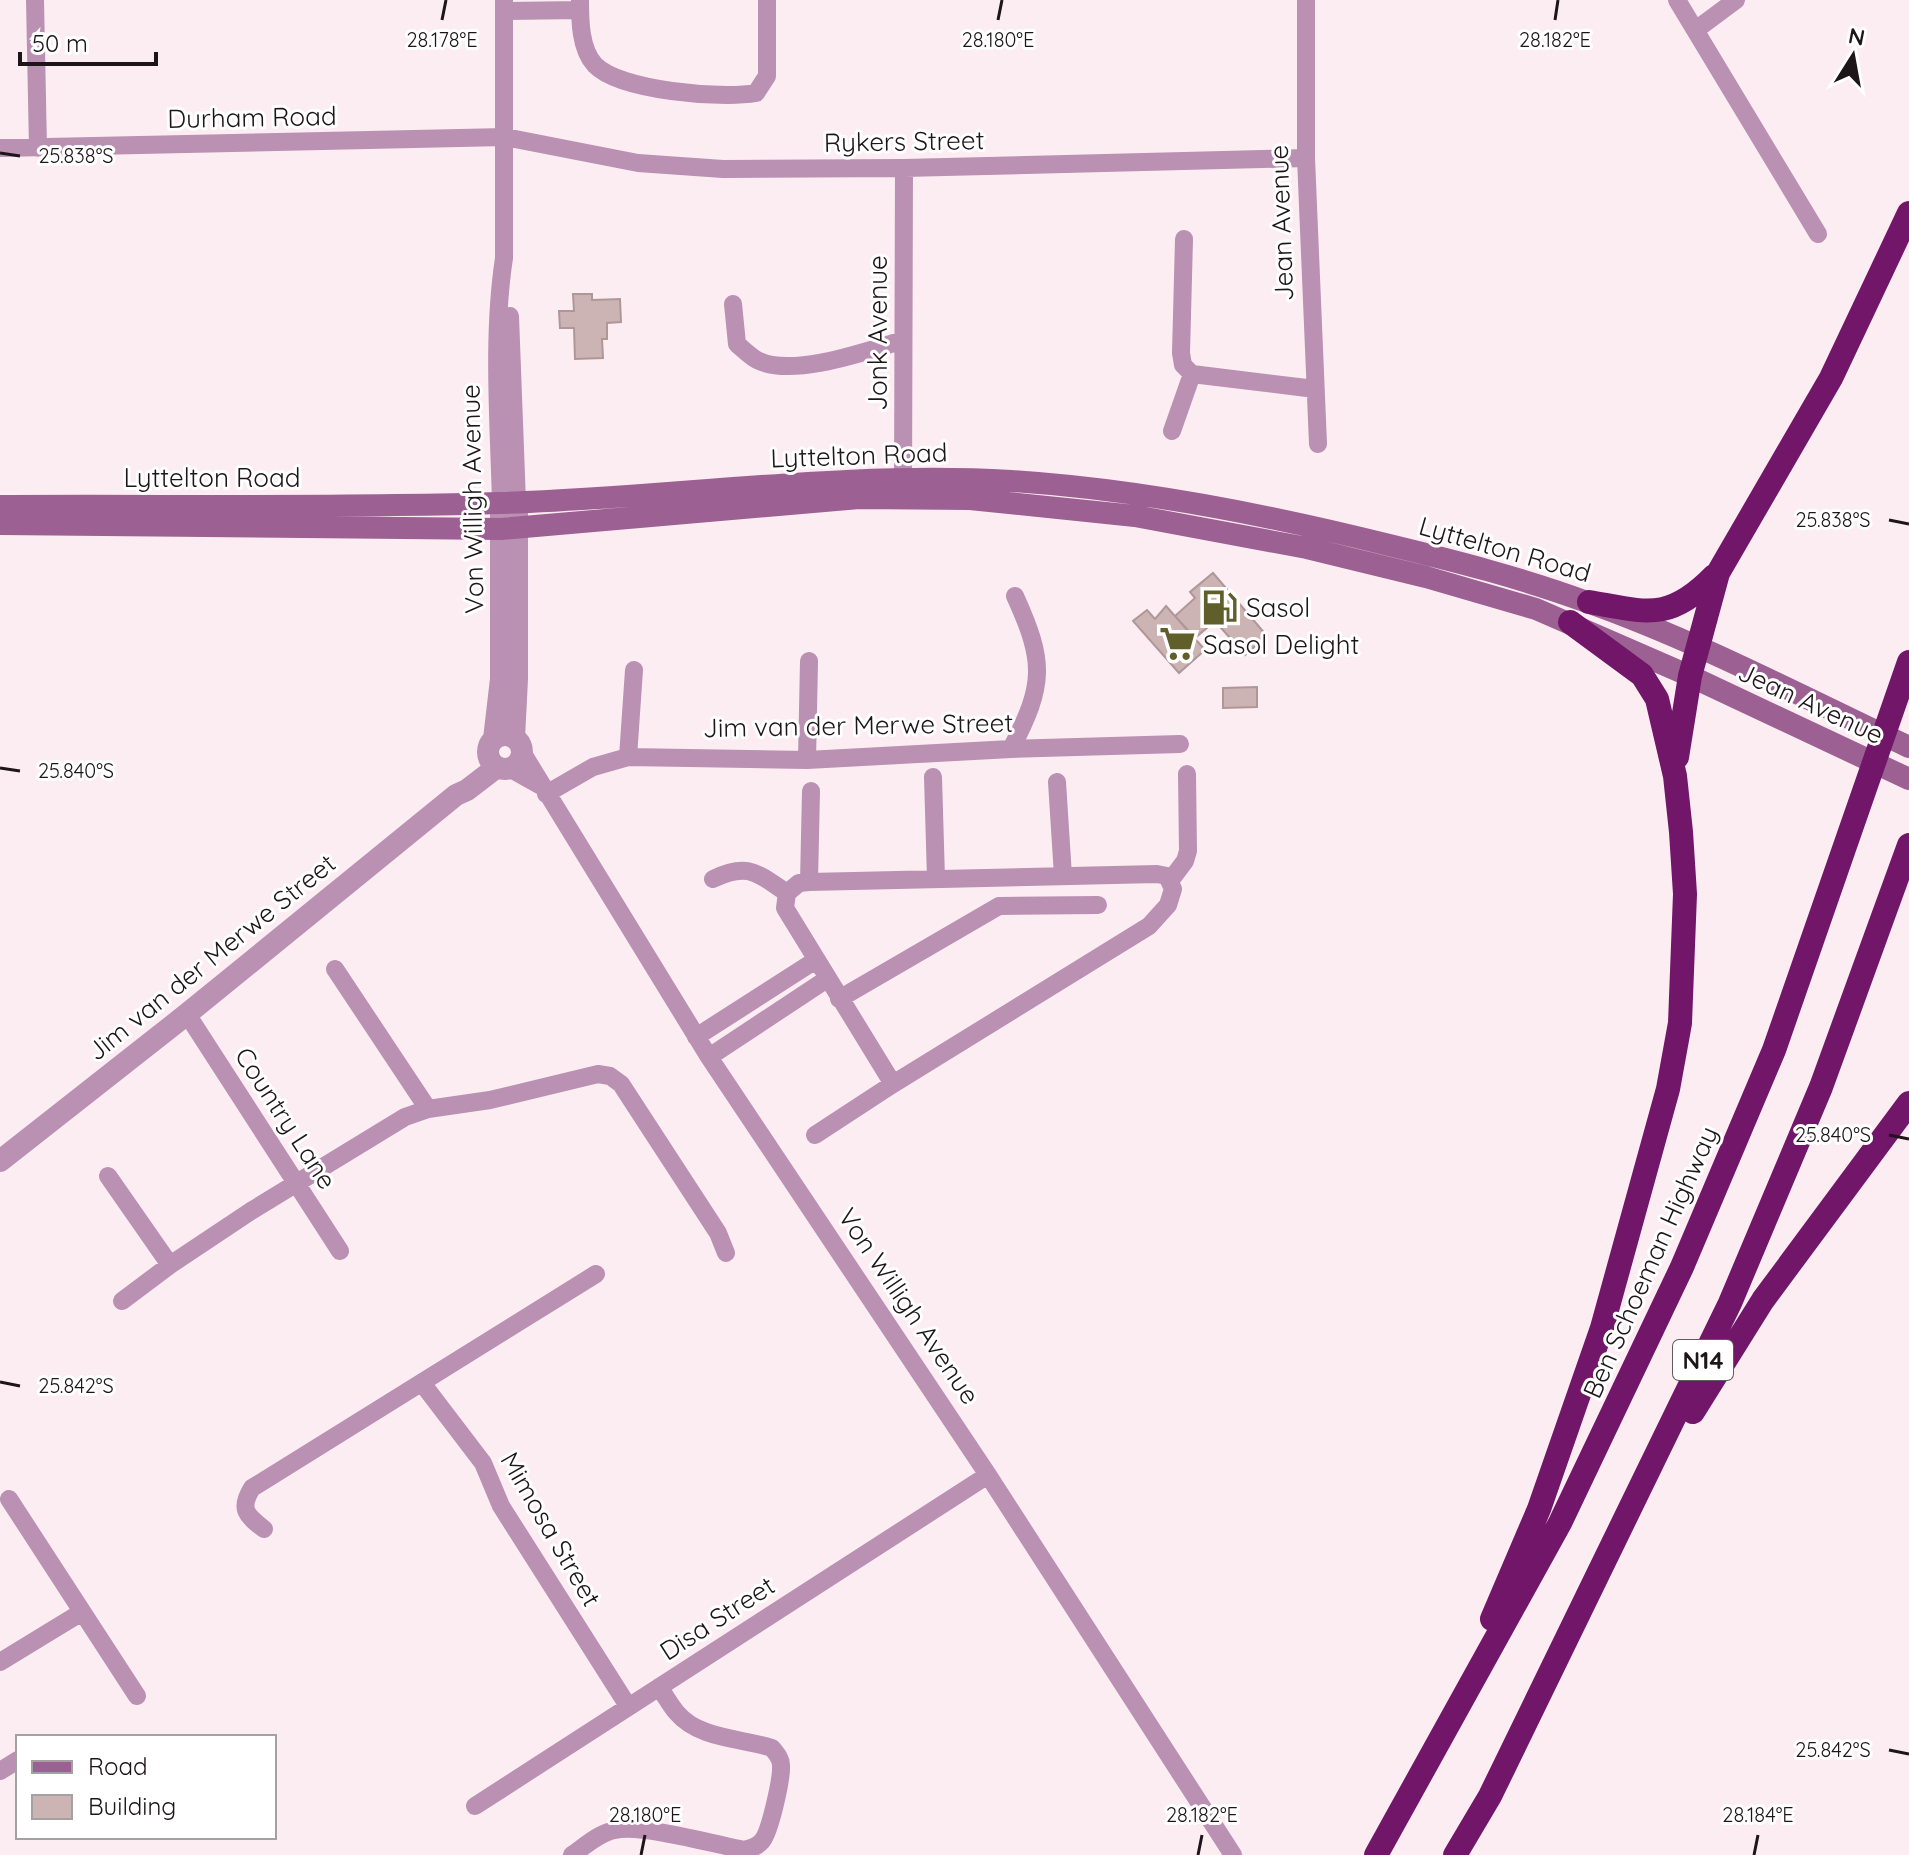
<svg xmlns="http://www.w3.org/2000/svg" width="1909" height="1855" viewBox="0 0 1909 1855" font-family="Quicksand,sans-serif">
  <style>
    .building { fill: #cdb4b4; stroke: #af9798; stroke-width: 2 }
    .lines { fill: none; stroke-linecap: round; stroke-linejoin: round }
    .minor { stroke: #ba90b3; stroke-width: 18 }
    .tertiary { stroke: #ba90b3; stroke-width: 22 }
    .secondary { stroke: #9d6093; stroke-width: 22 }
    .motorway { stroke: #711668; stroke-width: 24 }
    .ticks { fill: none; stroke: #1d1518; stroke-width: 3 }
    .labels { text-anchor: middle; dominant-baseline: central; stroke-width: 6; stroke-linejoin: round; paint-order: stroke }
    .shield { fill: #fff; stroke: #615b5d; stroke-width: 2 }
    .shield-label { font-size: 24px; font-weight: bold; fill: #1d1518 }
    .street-label { font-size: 26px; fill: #1d1518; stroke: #fff }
    .poi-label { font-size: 26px; fill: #1d1518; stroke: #fff; text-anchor: start }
    .ticks-label { font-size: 20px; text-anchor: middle; fill: #1d1518; stroke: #fff; stroke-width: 6; stroke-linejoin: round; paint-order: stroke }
  </style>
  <rect width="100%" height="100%" fill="#fcedf2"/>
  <!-- building -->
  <path class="building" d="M 573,294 L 592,294 L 592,300 L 620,299 L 621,322 L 607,323 L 607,339 L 602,339 L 603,358 L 575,359 L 574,328 L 560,328 L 559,311 L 574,311 Z
    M 1213,573 L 1267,636 L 1245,655 L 1215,621 L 1195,638 L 1175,616 L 1195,598 L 1190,592 Z
    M 1166,606 L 1205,650 L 1179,673 L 1133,621 L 1147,610 L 1155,619 Z
    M 1257,687 L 1257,707 L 1223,708 L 1223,688 Z"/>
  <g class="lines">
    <!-- minor -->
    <path class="minor" d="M 35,0 L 38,148
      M 580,0 C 580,20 580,49 595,65 C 620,91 721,99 756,93 L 767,76 L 767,0
      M 1306,0 L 1306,158 L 1318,444
      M 1677,0 L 1818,234
      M 504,11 L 580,10
      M 1697,29 L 1736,0
      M 0,148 L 505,137 L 638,163 L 723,169 L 904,168 L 1306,158
      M 1184,239 L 1181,353 L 1183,365 L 1192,374 L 1315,389
      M 733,304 L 737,344 C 743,349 750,356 757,360 C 792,378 867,351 903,340
      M 510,316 L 517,502
      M 1172,431 L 1192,374
      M 903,490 L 904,168
      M 501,503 C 499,423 492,337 504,258 L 504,0
      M 1011,749 C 1045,684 1045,662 1015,596
      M 522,752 L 709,1057 L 988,1475 L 1233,1855
      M 628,757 L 634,670
      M 807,760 L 809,661
      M 509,768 L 541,786
      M 933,777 L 936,879
      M 1057,782 L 1063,876
      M 546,794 L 593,767 L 628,757 L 807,760 L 1011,749 L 1180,744
      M 1157,874 L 1167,876 L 1173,889 L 1168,905 L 1149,926 L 893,1084 L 785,908 L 787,893 L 799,883 L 809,882 Z
      M 713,879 C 748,862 757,873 787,893
      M 1170,881 L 1185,861 L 1188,851 L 1187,774
      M 809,882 L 811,791
      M 335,969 L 428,1109
      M 839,999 L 999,906 L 1098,905
      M 187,1014 L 340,1251
      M 696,1037 L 816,960
      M 709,1057 L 827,979
      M 815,1135 L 893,1084
      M 108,1176 L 170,1265
      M 122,1301 L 170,1265 L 251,1211 L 405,1117 L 428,1109 L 490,1100 L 598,1074 L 610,1076 L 621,1084 L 718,1233 L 726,1253
      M 422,1383 L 483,1463 L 501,1506 L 628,1706
      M 9,1499 L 137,1696
      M 264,1529 C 246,1515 239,1509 252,1488 L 596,1274
      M 0,1662 L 82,1612
      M 0,1771 L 18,1760
      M 475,1806 L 988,1475
      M 572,1855 C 585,1846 599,1833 615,1830 C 642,1824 714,1844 744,1850 C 751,1848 757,1847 762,1841 C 770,1832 782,1778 781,1765 C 781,1758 776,1753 772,1748 C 741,1738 699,1739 677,1713 C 670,1705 665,1695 659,1687"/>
    <!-- tertiary -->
    <path class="tertiary" d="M488 752a17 17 0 1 1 34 0a17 17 0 1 1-34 0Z
      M 514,738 L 517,679 L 517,502
      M 494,739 L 501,679 L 501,503
      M 0,1161 L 187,1014 L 456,795 L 467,790 L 497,767"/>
    <!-- secondary -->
    <path class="secondary" d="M 0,506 C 167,505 334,508 501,503 C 671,498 841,471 1011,481 C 1138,489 1265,514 1389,545 C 1455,561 1522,578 1587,602 C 1697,641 1803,697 1909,747
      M 0,524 L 501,529 L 859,498 L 970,499 L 1135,516 L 1307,548 L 1426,577 L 1536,609 L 1690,676 L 1909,779"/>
    <!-- motorway -->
    <path class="motorway" d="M 1589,602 C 1647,612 1669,622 1714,576
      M 1677,757 L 1690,676 L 1718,573 L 1831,378 L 1909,213
      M 1693,1412 L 1763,1300 L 1909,1103
      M 1492,1619 L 1539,1509 L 1602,1328 L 1668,1089 L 1680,1023 L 1685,894 L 1681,832 L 1675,776 L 1657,699 L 1642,675 L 1570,622
      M 1376,1855 L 1560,1523 L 1682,1267 L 1774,1050 L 1909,662
      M 1455,1855 L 1490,1796 L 1730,1303 L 1821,1087 L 1909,845"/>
  </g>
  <!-- ticks -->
  <path class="ticks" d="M 442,20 L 446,0M 998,20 L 1002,0M 1555,20 L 1558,0M 0,153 L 20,156M 1889,520 L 1909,524M 0,768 L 20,771M 1889,1135 L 1909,1139M 0,1382 L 20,1386M 1889,1750 L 1909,1754M 641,1855 L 645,1835M 1198,1855 L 1202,1835M 1754,1855 L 1758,1835"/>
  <!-- icons -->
  <defs>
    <symbol id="fuel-bare" viewBox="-9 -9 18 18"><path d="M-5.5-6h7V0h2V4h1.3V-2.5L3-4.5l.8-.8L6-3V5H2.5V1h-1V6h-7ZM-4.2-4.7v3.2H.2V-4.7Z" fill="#605f2b" stroke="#fff" stroke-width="2.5" paint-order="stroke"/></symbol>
    <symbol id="supermarket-bare" viewBox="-9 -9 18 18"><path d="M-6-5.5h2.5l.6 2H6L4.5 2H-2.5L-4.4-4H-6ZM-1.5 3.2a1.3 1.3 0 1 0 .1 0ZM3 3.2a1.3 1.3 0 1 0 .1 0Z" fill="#605f2b" stroke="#fff" stroke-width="2.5" paint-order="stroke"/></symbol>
  </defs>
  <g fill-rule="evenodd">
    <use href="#fuel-bare" x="1194" y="582" width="51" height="51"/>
    <use href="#supermarket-bare" x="1152" y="618" width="51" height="51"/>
  </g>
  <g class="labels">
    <!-- shield labels -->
    <rect class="shield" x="1673" y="1340" width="60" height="40" rx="6"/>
    <g class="shield-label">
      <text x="1703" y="1360">N14</text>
    </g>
    <!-- street labels -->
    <g class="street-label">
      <text transform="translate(252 117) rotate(-1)">Durham Road</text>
      <text transform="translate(904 141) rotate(-1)">Rykers Street</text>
      <text transform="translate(1281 223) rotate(-92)">Jean Avenue</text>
      <text transform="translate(877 333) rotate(-90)">Jonk Avenue</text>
      <text transform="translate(859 455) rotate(-2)">Lyttelton Road</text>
      <text x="212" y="477">Lyttelton Road</text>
      <text transform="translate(472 499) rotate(-91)">Von Willigh Avenue</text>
      <text transform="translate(1505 549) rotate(16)">Lyttelton Road</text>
      <text transform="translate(1811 703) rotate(25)">Jean Avenue</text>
      <text transform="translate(858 725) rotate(-1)">Jim van der Merwe Street</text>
      <text transform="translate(211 957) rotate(-39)">Jim van der Merwe Street</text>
      <text transform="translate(286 1118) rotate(57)">Country Lane</text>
      <text transform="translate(1650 1262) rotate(-66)">Ben Schoeman Highway</text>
      <text transform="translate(909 1306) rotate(56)">Von Willigh Avenue</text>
      <text transform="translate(551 1529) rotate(60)">Mimosa Street</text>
      <text transform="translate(717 1618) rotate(-33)">Disa Street</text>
    </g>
    <!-- poi labels -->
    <g class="poi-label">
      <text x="1246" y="607">Sasol</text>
      <text x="1203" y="644">Sasol Delight</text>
    </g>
  </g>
  <g class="ticks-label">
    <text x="442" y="47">28.178°E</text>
    <text x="998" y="47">28.180°E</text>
    <text x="1555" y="47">28.182°E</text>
    <text x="76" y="163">25.838°S</text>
    <text x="1833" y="527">25.838°S</text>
    <text x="76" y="778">25.840°S</text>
    <text x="1833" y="1142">25.840°S</text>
    <text x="76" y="1393">25.842°S</text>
    <text x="1833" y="1757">25.842°S</text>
    <text x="645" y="1822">28.180°E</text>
    <text x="1202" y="1822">28.182°E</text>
    <text x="1758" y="1822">28.184°E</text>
  </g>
  <!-- legend -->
  <rect x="16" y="1735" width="260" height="104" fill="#ffffff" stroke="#a5a1a3" stroke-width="2"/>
  <rect x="32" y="1761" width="40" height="12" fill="#9d6093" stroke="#a5a1a3" stroke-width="2"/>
  <text x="88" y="1775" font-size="24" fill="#1d1518">Road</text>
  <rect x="32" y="1795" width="40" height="24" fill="#cdb4b4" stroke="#a5a1a3" stroke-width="2"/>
  <text x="88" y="1815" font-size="24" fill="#1d1518">Building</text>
  <!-- north arrow -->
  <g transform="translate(1853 56) rotate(11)" stroke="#ffffff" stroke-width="6" paint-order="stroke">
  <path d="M0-6L14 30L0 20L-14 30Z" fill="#1d1518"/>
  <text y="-12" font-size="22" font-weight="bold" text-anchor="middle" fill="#1d1518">N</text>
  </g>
  <!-- scale -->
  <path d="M20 52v12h136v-12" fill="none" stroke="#1d1518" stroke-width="4"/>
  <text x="32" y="52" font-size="24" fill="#1d1518" stroke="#ffffff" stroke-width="6" paint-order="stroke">50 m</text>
</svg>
